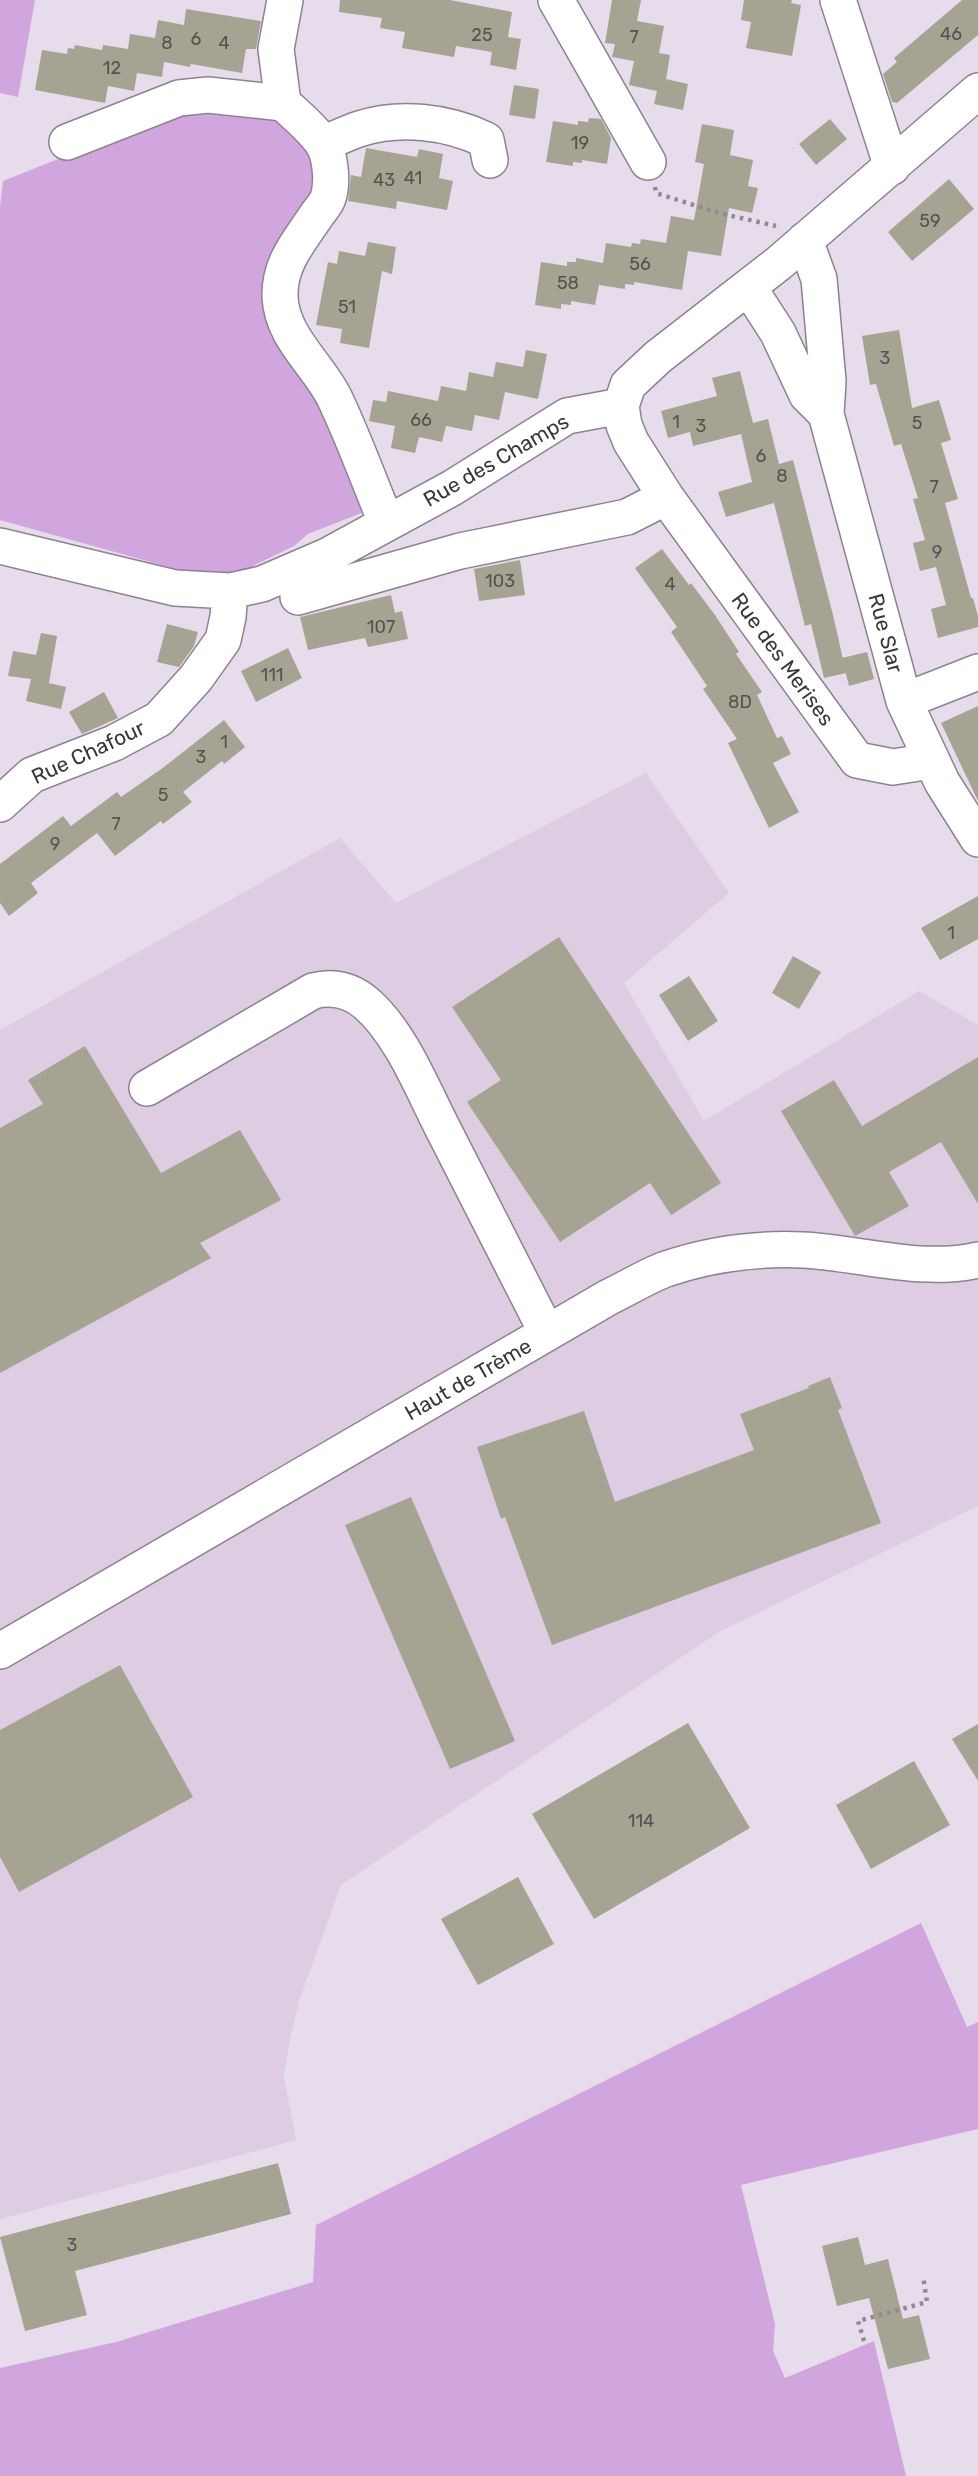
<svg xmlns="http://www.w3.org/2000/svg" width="978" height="2476" viewBox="0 0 978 2476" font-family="Rubik,sans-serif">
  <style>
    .built { fill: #decde2 }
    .green { fill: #d1a5de }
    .building { fill: #a5a493 }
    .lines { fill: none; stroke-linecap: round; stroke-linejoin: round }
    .minor-casing { stroke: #8d8290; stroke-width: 38 }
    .path { stroke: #918994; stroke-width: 4.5; stroke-dasharray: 3.5 5; stroke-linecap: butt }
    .minor { stroke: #fff; stroke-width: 35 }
    .labels { text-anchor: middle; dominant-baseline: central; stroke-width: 5; stroke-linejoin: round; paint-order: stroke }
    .number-label { font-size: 18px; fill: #565252 }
    .street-label { font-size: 21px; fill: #3b363c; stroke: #fff }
  </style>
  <rect width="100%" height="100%" fill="#e7dceb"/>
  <!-- built -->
  <path class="built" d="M 646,773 L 729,893 L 624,983 L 704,1121 L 919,991 L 978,1025 L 978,1506 L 719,1632 L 341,1885 L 299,2001 L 289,2044 L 284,2077 L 296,2140 L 0,2219 L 0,1030 L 340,838 L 396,903 Z"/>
  <!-- green -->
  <path class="green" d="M 0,0 L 35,0 L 18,97 L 0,93 Z
    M 181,110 L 283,119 L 313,147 L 318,197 L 283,243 L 315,383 L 364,512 L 308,534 L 294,546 L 241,572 L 201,576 L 0,520 L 0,207 L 3,181 Z
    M 921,1923 L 967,2027 L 978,2022 L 978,2129 L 741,2185 L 775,2324 L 773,2351 L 785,2378 L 874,2341 L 906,2476 L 0,2476 L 0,2368 L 116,2342 L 313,2282 L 316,2225 Z"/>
  <!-- building -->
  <path class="building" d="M 340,0 L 450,0 L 512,12 L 508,37 L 521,39 L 516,70 L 490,65 L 492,52 L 456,46 L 454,57 L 402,48 L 405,32 L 380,28 L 382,18 L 339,12 Z
    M 612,0 L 641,0 L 637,21 L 664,26 L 659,53 L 670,55 L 666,79 L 688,84 L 683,110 L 654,104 L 657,91 L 629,85 L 634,61 L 612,57 L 615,44 L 605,43 Z
    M 744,0 L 792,0 L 791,3 L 801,5 L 792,56 L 746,48 L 751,22 L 741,20 Z
    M 962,0 L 978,0 L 978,35 L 897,103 L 892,102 L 883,74 L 897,62 L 894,58 Z
    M 186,9 L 261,21 L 256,49 L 246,49 L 242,73 L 191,64 L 190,67 L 164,62 L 162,77 L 137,73 L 134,91 L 108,86 L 105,103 L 35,90 L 42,50 L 67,54 L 68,48 L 74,49 L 75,45 L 102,50 L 103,45 L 128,49 L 130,34 L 155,38 L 158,20 L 184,25 Z
    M 514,85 L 539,89 L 535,119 L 509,115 Z
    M 589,118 L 601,119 L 611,138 L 607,164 L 582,160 L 582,163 L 573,162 L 573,166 L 546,162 L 553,121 L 578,125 L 578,121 L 588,122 Z
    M 830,119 L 847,139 L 816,165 L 799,144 Z
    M 702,124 L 734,130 L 730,155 L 753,160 L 748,186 L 758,188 L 752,213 L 729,208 L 721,256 L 688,251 L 682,290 L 634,282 L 634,285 L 625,284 L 625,289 L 599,285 L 595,305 L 571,301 L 571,305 L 561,304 L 561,309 L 535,305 L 541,262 L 567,266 L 567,262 L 576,262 L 576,258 L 603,263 L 606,243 L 631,247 L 632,243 L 640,244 L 641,239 L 666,243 L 671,216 L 694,220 L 704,164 L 695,162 Z
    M 366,148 L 417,157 L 419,149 L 443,154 L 439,178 L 453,181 L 447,210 L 397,201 L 396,209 L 348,201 L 351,175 L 361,177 Z
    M 949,179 L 974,209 L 912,261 L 888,232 Z
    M 368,242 L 396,247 L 392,274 L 382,271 L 369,348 L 340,343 L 342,329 L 316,325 L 328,262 L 337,264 L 339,251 L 365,256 Z
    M 899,330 L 912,408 L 939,400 L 951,440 L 941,443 L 958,499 L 945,503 L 971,598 L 973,598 L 978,616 L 978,627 L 938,638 L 931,609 L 946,605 L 936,567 L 920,571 L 913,543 L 925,540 L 913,499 L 918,498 L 901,444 L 894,446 L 876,384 L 870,385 L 862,336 Z
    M 526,350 L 547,354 L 538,399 L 505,392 L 499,420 L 475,415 L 472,431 L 446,426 L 442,442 L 419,437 L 415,453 L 391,448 L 395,426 L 369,421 L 373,400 L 386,402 L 388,391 L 438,401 L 441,386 L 466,391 L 469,372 L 493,377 L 496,362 L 523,367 Z
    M 740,371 L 753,423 L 768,419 L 779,464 L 793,460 L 834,619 L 846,673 L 824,678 L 811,624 L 805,626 L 774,503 L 726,517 L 718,492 L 752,482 L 741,434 L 693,446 L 690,432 L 668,438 L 661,411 L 717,396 L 712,378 Z
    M 662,549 L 689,585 L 691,583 L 715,615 L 739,652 L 736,654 L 762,692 L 757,695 L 777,738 L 782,736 L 791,754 L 773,763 L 799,812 L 769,828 L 728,743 L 737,739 L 703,689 L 707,686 L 671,632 L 677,627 L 635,568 Z
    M 520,560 L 525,595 L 479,601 L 474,569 Z
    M 391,595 L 395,613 L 402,611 L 408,639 L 368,647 L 365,638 L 308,650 L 300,617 Z
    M 167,624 L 198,632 L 194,646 L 179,667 L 157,662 Z
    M 41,633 L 57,636 L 49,683 L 66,687 L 61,709 L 26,701 L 31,679 L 8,676 L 13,651 L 36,655 Z
    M 288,648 L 302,678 L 256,702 L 241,671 Z
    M 867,652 L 874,679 L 849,686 L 842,658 Z
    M 104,692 L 118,718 L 82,734 L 69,712 Z
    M 978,706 L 978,801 L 941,723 Z
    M 224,720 L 245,747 L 224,764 L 222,761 L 183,792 L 192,802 L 163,824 L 161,821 L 115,856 L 97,833 L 31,883 L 38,893 L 9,916 L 0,903 L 0,864 L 63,816 L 71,826 L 117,792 L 121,797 L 164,767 Z
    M 978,896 L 978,939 L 940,960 L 921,928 Z
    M 559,937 L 721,1183 L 671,1215 L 650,1183 L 560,1242 L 467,1102 L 501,1080 L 452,1007 Z
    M 793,956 L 821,972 L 799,1009 L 772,993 Z
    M 689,976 L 718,1021 L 688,1041 L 659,995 Z
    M 85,1046 L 161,1173 L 240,1130 L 281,1200 L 200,1243 L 211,1258 L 0,1373 L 0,1128 L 43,1104 L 28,1080 Z
    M 978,1057 L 978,1204 L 941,1142 L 889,1172 L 909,1206 L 855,1236 L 781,1111 L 834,1080 L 862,1126 Z
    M 830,1377 L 842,1408 L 838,1410 L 881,1523 L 552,1645 L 505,1517 L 501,1519 L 477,1447 L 584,1411 L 615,1502 L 754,1450 L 740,1414 L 809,1388 L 808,1386 Z
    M 411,1497 L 515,1741 L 450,1769 L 345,1525 Z
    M 120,1665 L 193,1797 L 19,1892 L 0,1857 L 0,1730 Z
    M 688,1723 L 750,1828 L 594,1919 L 532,1814 Z
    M 978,1724 L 978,1781 L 952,1739 Z
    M 914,1761 L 950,1825 L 871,1869 L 836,1805 Z
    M 518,1877 L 554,1944 L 478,1985 L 441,1919 Z
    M 278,2163 L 291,2214 L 75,2271 L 87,2315 L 25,2331 L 0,2237 Z
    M 858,2237 L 865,2265 L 888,2259 L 903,2319 L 919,2315 L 930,2359 L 888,2369 L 869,2298 L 837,2306 L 822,2246 Z"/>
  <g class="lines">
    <defs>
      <path id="minor" d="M 285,0 L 276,49 L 283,103 C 296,115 310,126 321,141 C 331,154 333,183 328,198 C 326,204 320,210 316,216 C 299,242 279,263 280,297 C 282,338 318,364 335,399 C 354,439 369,481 386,522
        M 556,0 L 648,162
        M 838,0 L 892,167
        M 67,142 L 179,98 L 208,95 L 283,103
        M 323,144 C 335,139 347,133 359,129 C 399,116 447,121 486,140 L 490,160
        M 805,240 L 819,279 L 828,381 L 826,414 L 904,701 L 942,782 L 978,839
        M 749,288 L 778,333 L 807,395 L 826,414
        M 0,546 L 175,588 L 230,591 L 262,584 L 327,556 L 452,488 L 567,416 L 621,406
        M 298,597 L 460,551 L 627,517 L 666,497
        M 904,701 L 978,672
        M 931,761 L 893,767 L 857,760 L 666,497 L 631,442 L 624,425 L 621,406 L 628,385 L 658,357 L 779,263 L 978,91
        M 0,804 L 32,775 L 114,743 L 159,719 L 196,678 L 223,640 L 228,617 L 230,591
        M 147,1088 L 313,991 C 333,986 351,990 367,1004 C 401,1034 422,1088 442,1127 C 477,1196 512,1264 547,1333
        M 0,1651 L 609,1297 C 628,1288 647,1276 666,1269 C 710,1254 757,1248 803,1250 C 861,1253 920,1273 978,1260"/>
    </defs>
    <!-- minor casing -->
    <use href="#minor" class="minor-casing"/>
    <!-- path -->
    <path class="path" d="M 655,187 L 656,193 L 719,213 L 776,226
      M 864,2341 L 858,2321 L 927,2302 L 923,2276"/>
    <!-- minor -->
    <use href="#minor" class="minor"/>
  </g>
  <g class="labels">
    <!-- number labels -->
    <g class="number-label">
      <text x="951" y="34">46</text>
      <text x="482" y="35">25</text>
      <text x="634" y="37">7</text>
      <text x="196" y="39">6</text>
      <text x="167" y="43">8</text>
      <text x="224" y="43">4</text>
      <text x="112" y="68">12</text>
      <text x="580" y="143">19</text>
      <text x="413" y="178">41</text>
      <text x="384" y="180">43</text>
      <text x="930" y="221">59</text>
      <text x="640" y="264">56</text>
      <text x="568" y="283">58</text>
      <text x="347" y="307">51</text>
      <text x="885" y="358">3</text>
      <text x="421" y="420">66</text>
      <text x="676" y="422">1</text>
      <text x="917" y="423">5</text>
      <text x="701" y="426">3</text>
      <text x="761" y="456">6</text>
      <text x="782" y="476">8</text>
      <text x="934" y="487">7</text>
      <text x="937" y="552">9</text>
      <text x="500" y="581">103</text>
      <text x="670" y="584">4</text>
      <text x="381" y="627">107</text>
      <text x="272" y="675">111</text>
      <text x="740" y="702">8D</text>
      <text x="224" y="742">1</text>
      <text x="201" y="757">3</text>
      <text x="163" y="795">5</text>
      <text x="116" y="824">7</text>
      <text x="55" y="844">9</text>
      <text x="951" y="933">1</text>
      <text x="641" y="1821">114</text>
      <text x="72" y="2245">3</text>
    </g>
    <!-- street labels -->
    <g class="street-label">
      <text transform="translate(496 460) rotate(-30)">Rue des Champs</text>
      <text transform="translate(886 633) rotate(75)">Rue Slar</text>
      <text transform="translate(783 659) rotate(54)">Rue des Merises</text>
      <text transform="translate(88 752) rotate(-25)">Rue Chafour</text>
      <text transform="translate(468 1379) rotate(-30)">Haut de Trème</text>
    </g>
  </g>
</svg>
